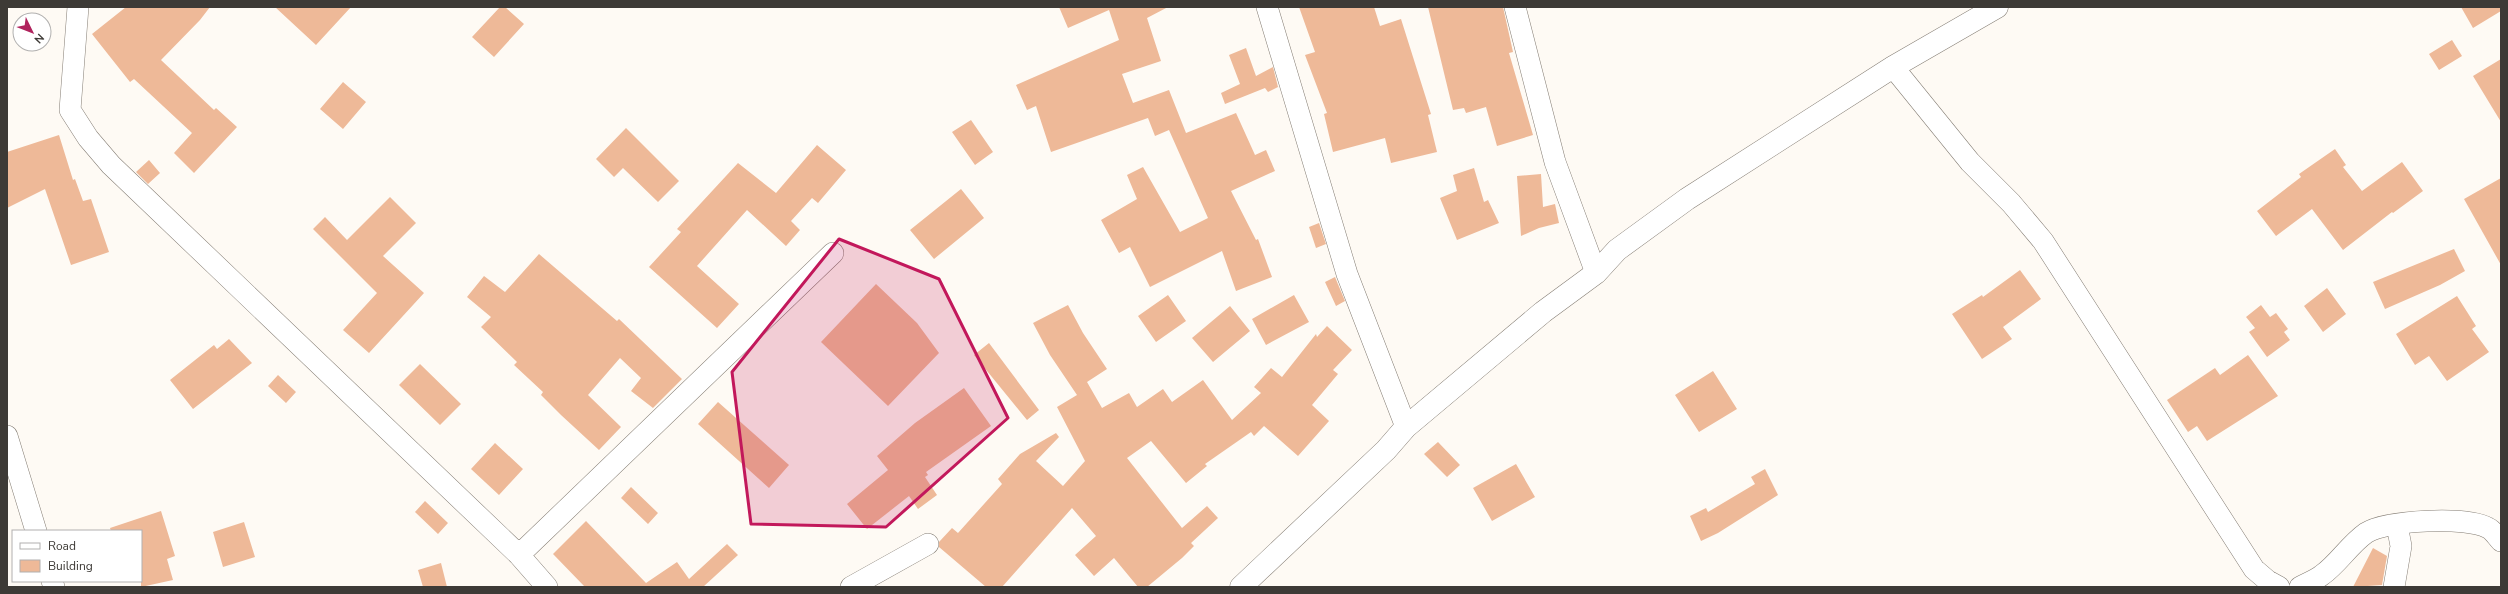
<svg xmlns="http://www.w3.org/2000/svg" width="2508" height="594" viewBox="0 0 2508 594" font-family="'Nunito Sans',sans-serif">
  <style>
    .building { fill: #eeb998 }
    .lines { fill: none; stroke-linecap: round; stroke-linejoin: round }
    .minor-casing { stroke: #857e75; stroke-width: 22 }
    .major-casing { stroke: #857e75; stroke-width: 23 }
    .minor { stroke: #fff; stroke-width: 21 }
    .major { stroke: #fff; stroke-width: 22 }
    .marked { fill: #c2185b; fill-opacity: 0.2; stroke: #c2185b; stroke-width: 3; stroke-linejoin: round }
  </style>
  <rect width="100%" height="100%" fill="#fefaf4"/>
  <!-- building -->
  <path class="building" d="M 126,7 L 210,7 L 200,20 L 161,60 L 214,110 L 216,108 L 237,127 L 194,173 L 174,153 L 192,133 L 134,79 L 130,82 L 92,34 Z
    M 275,7 L 351,7 L 316,45 Z
    M 500,7 L 505,7 L 524,24 L 494,57 L 472,37 Z
    M 1059,7 L 1168,7 L 1147,18 L 1161,61 L 1122,74 L 1133,103 L 1169,90 L 1186,133 L 1236,113 L 1255,155 L 1266,150 L 1275,171 L 1231,191 L 1256,240 L 1258,239 L 1272,277 L 1236,291 L 1222,251 L 1150,287 L 1130,247 L 1119,253 L 1101,220 L 1137,199 L 1127,175 L 1143,167 L 1180,232 L 1208,218 L 1169,130 L 1155,136 L 1148,118 L 1051,152 L 1036,106 L 1027,110 L 1016,85 L 1119,40 L 1109,10 L 1068,28 Z
    M 1299,7 L 1374,7 L 1380,26 L 1401,19 L 1431,114 L 1428,115 L 1437,152 L 1391,163 L 1385,138 L 1333,152 L 1324,114 L 1327,113 L 1305,55 L 1315,52 Z
    M 1428,7 L 1503,7 L 1513,52 L 1509,53 L 1533,135 L 1497,146 L 1486,107 L 1466,113 L 1464,108 L 1453,110 Z
    M 2461,7 L 2501,7 L 2501,11 L 2473,28 Z
    M 2452,40 L 2462,56 L 2439,70 L 2429,54 Z
    M 1246,48 L 1256,76 L 1273,67 L 1278,87 L 1268,92 L 1265,88 L 1225,104 L 1221,93 L 1240,84 L 1229,55 Z
    M 2501,59 L 2501,122 L 2473,76 Z
    M 343,82 L 366,102 L 343,129 L 320,109 Z
    M 971,120 L 993,152 L 975,165 L 952,132 Z
    M 626,128 L 679,181 L 658,202 L 623,168 L 614,177 L 596,159 Z
    M 59,135 L 73,180 L 75,179 L 83,201 L 91,199 L 109,252 L 71,265 L 45,189 L 7,208 L 7,152 Z
    M 817,145 L 846,170 L 818,203 L 812,198 L 791,221 L 800,230 L 786,246 L 747,210 L 697,266 L 739,304 L 717,328 L 649,267 L 681,232 L 677,229 L 738,163 L 776,193 Z
    M 2335,149 L 2346,165 L 2343,167 L 2362,191 L 2402,162 L 2423,191 L 2393,213 L 2392,212 L 2343,250 L 2312,209 L 2276,236 L 2257,211 L 2301,177 L 2299,174 Z
    M 149,160 L 160,173 L 148,184 L 136,172 Z
    M 1474,168 L 1484,202 L 1488,200 L 1499,223 L 1457,240 L 1440,198 L 1457,191 L 1453,175 Z
    M 1541,174 L 1543,207 L 1555,204 L 1559,223 L 1539,228 L 1521,236 L 1517,176 Z
    M 2501,178 L 2501,265 L 2464,199 Z
    M 961,189 L 984,218 L 934,259 L 910,230 Z
    M 390,197 L 416,223 L 383,256 L 424,293 L 369,353 L 343,330 L 377,293 L 313,229 L 325,217 L 347,240 Z
    M 1319,223 L 1326,244 L 1316,248 L 1309,227 Z
    M 2454,249 L 2465,271 L 2440,285 L 2385,309 L 2373,282 Z
    M 539,254 L 617,321 L 619,319 L 682,379 L 653,408 L 631,391 L 641,378 L 620,358 L 588,395 L 621,427 L 599,450 L 561,415 L 541,395 L 543,392 L 514,365 L 517,362 L 481,327 L 491,317 L 467,297 L 484,276 L 505,292 Z
    M 2020,270 L 2041,299 L 2003,327 L 2012,339 L 1982,359 L 1952,314 L 1982,295 L 1983,297 Z
    M 1335,277 L 1345,301 L 1336,306 L 1325,282 Z
    M 876,284 L 917,323 L 939,353 L 888,406 L 821,342 Z
    M 2327,288 L 2346,314 L 2323,332 L 2304,306 Z
    M 1168,295 L 1186,321 L 1156,342 L 1138,316 Z
    M 1294,295 L 1309,322 L 1266,345 L 1252,319 Z
    M 2457,296 L 2476,326 L 2472,329 L 2489,352 L 2447,381 L 2429,356 L 2415,365 L 2396,334 Z
    M 1068,305 L 1083,333 L 1107,369 L 1087,382 L 1102,408 L 1129,393 L 1137,407 L 1163,389 L 1172,402 L 1203,380 L 1232,420 L 1261,393 L 1254,387 L 1271,368 L 1282,377 L 1316,334 L 1317,337 L 1327,326 L 1352,350 L 1333,370 L 1338,374 L 1312,405 L 1329,421 L 1298,456 L 1264,426 L 1254,436 L 1251,432 L 1205,464 L 1207,466 L 1186,483 L 1151,441 L 1127,458 L 1182,528 L 1207,506 L 1218,518 L 1191,543 L 1194,546 L 1182,558 L 1147,587 L 1138,587 L 1114,558 L 1094,576 L 1075,555 L 1096,536 L 1072,508 L 1002,587 L 986,587 L 939,547 L 939,542 L 952,528 L 958,533 L 1002,484 L 998,479 L 1020,454 L 1056,433 L 1059,437 L 1036,461 L 1063,486 L 1085,461 L 1057,407 L 1077,395 L 1050,355 L 1033,323 Z
    M 2261,305 L 2270,317 L 2276,313 L 2288,329 L 2284,332 L 2290,340 L 2267,357 L 2249,332 L 2255,328 L 2246,317 Z
    M 1230,306 L 1250,331 L 1213,362 L 1192,338 Z
    M 229,339 L 252,363 L 193,409 L 170,380 L 214,345 L 217,349 Z
    M 989,343 L 1039,410 L 1027,420 L 974,355 Z
    M 2248,355 L 2278,396 L 2207,441 L 2197,426 L 2188,432 L 2167,400 L 2215,368 L 2220,375 Z
    M 420,364 L 461,404 L 440,425 L 399,385 Z
    M 1713,371 L 1737,409 L 1699,432 L 1675,395 Z
    M 278,375 L 296,392 L 286,403 L 268,386 Z
    M 964,388 L 991,426 L 926,472 L 928,475 L 925,477 L 937,495 L 918,509 L 909,496 L 867,529 L 847,504 L 888,470 L 877,456 L 915,423 Z
    M 718,402 L 789,465 L 769,488 L 698,424 Z
    M 1438,442 L 1460,465 L 1447,477 L 1424,454 Z
    M 495,443 L 523,469 L 499,495 L 471,469 Z
    M 1516,464 L 1535,497 L 1492,521 L 1473,488 Z
    M 1765,469 L 1778,495 L 1718,533 L 1701,541 L 1690,516 L 1706,508 L 1708,512 L 1755,484 L 1751,477 Z
    M 631,487 L 658,513 L 648,524 L 621,498 Z
    M 425,501 L 448,523 L 438,534 L 415,512 Z
    M 161,511 L 175,556 L 167,559 L 173,580 L 141,587 L 141,531 L 111,531 L 110,528 Z
    M 586,521 L 646,583 L 677,562 L 689,579 L 727,544 L 738,555 L 703,587 L 585,587 L 553,554 Z
    M 244,522 L 255,557 L 223,567 L 213,532 Z
    M 2373,548 L 2387,556 L 2382,585 L 2353,587 Z
    M 441,563 L 447,587 L 423,587 L 418,570 Z"/>
  <g class="lines">
    <defs>
      <path id="minor" d="M 78,7 L 70,110 L 88,138 L 111,165 L 519,555 L 547,587
        M 1267,7 L 1347,274 L 1406,427
        M 1515,7 L 1555,162 L 1596,273
        M 1893,67 L 1970,162 L 2011,203 L 2043,241 L 2254,569 L 2268,581 L 2279,587
        M 7,436 L 36,531
        M 519,555 L 833,253
        M 52,581 L 54,587
        M 851,587 L 928,544
        M 2300,587 C 2307,583 2316,580 2322,575 C 2338,564 2349,545 2366,533 C 2386,520 2467,516 2488,528 C 2493,530 2497,537 2501,541
        M 2394,587 L 2401,546 L 2397,525"/>
      <path id="major" d="M 1241,587 L 1386,450 L 1406,427 L 1543,312 L 1596,273 L 1617,250 L 1687,199 L 1893,67 L 1997,7"/>
    </defs>
    <!-- minor casing -->
    <use href="#minor" class="minor-casing"/>
    <!-- major casing -->
    <use href="#major" class="major-casing"/>
    <!-- minor -->
    <use href="#minor" class="minor"/>
    <!-- major -->
    <use href="#major" class="major"/>
  </g>
  <!-- marked area -->
  <path class="marked" d="M 839,239 L 939,279 L 1008,418 L 886,527 L 751,524 L 732,372 Z"/>
  <!-- border -->
  <rect width="2508" height="594" fill="none" stroke="#3d3a36" stroke-width="16"/>
  <!-- legend -->
  <rect x="12" y="530" width="130" height="52" fill="#ffffff" stroke="#b1b0af"/>
  <rect x="20" y="543" width="20" height="6" fill="#ffffff" stroke="#b1b0af"/>
  <text x="48" y="550" font-size="12" fill="#3d3a36">Road</text>
  <rect x="20" y="560" width="20" height="12" fill="#eeb998" stroke="#b1b0af"/>
  <text x="48" y="570" font-size="12" fill="#3d3a36">Building</text>
  <!-- north arrow -->
  <g transform="translate(32 32) rotate(133)"><circle r="19" fill="#ffffff" stroke="#b1b0af"/>
  <path d="M0-3L7 15L0 10L-7 15Z" fill="#b0235d"/>
  <text y="-6" font-size="11" font-weight="bold" text-anchor="middle" fill="#3d3a36">N</text>
  </g>
</svg>
